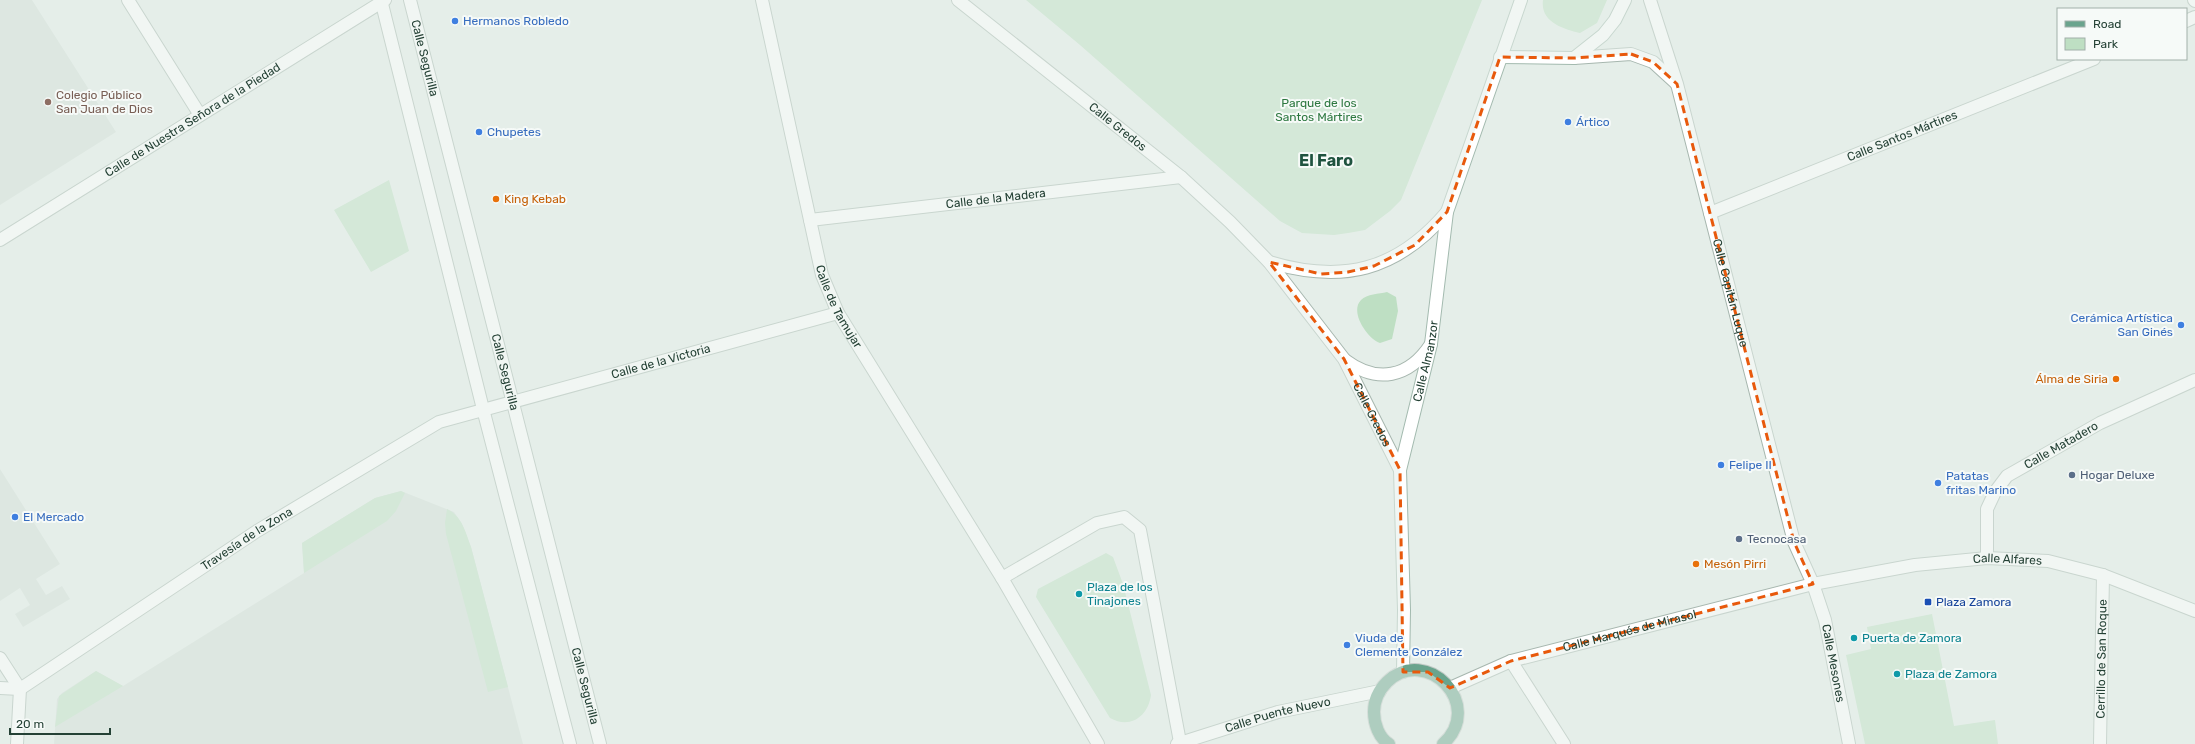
<svg xmlns="http://www.w3.org/2000/svg" width="2195" height="744" viewBox="0 0 2195 744" font-family="Rubik,sans-serif">
  <style>
    .built { fill: #d3ded8 }
    .green { fill: #bedfc3 }
    .lines { fill: none; stroke-linecap: round; stroke-linejoin: round }
    .street-casing { stroke: #a7b7af; stroke-width: 14 }
    .secondary-casing { stroke: #a3baaf; stroke-width: 14 }
    .primary-casing { stroke: #c2cac6; stroke-width: 14 }
    .street { stroke: #fff; stroke-width: 12 }
    .secondary { stroke: #fff; stroke-width: 12 }
    .primary { stroke: #6aa48d; stroke-width: 12 }
    .marked { fill: none; stroke: #e8590c; stroke-width: 3; stroke-dasharray: 8 5; stroke-linejoin: round }
    .shop-dot { fill: #3f7fe0; stroke: #f6faf8; stroke-width: 1.5 }
    .education-dot { fill: #8d6e63; stroke: #f6faf8; stroke-width: 1.5 }
    .food-dot { fill: #e8710a; stroke: #f6faf8; stroke-width: 1.5 }
    .service-dot { fill: #5c6f8a; stroke: #f6faf8; stroke-width: 1.5 }
    .culture-dot { fill: #0f9aa8; stroke: #f6faf8; stroke-width: 1.5 }
    .transit-dot { fill: #1a4fb4; stroke: #f6faf8; stroke-width: 1.5 }
    .labels { text-anchor: middle; dominant-baseline: central; stroke-width: 4; stroke-linejoin: round; paint-order: stroke }
    .shop-label { font-size: 12px; fill: #366cbe; stroke: #f6faf8; text-anchor: start }
    .street-label { font-size: 12px; fill: #244135; stroke: #f6faf8 }
    .education-label { font-size: 12px; fill: #785e54; stroke: #f6faf8; text-anchor: start }
    .park-label { font-size: 12px; fill: #2d7840; stroke: #f6faf8 }
    .food-label { font-size: 12px; fill: #c56008; stroke: #f6faf8; text-anchor: start }
    .service-label { font-size: 12px; fill: #4e5e75; stroke: #f6faf8; text-anchor: start }
    .culture-label { font-size: 12px; fill: #0d838f; stroke: #f6faf8; text-anchor: start }
    .transit-label { font-size: 12px; fill: #164399; stroke: #f6faf8; text-anchor: start }
    .district-label { font-size: 16px; font-weight: bold; fill: #1f533f; stroke: #f6faf8 }
  </style>
  <rect width="100%" height="100%" fill="#e5eee9"/>
  <!-- built -->
  <path class="built" d="M 0,0 L 32,0 L 116,132 L 0,205 Z
    M 0,469 L 60,564 L 36,579 L 46,595 L 62,586 L 70,599 L 23,627 L 15,614 L 30,605 L 20,588 L 0,601 Z
    M 401,491 L 454,512 L 462,524 L 471,547 L 523,744 L 54,744 L 57,699 L 62,693 L 96,671 L 123,686 L 304,573 L 302,543 L 375,498 Z"/>
  <!-- green -->
  <path class="green" d="M 1026,0 L 1482,0 L 1401,200 L 1390,211 L 1365,230 L 1348,233 L 1334,235 L 1302,233 L 1280,221 L 1080,45 Z
    M 1543,0 L 1607,0 L 1597,23 L 1580,33 C 1563,29 1540,22 1543,0 Z
    M 389,180 L 409,251 L 371,272 L 334,210 Z
    M 1387,292 L 1396,297 L 1398,311 L 1392,339 L 1380,343 C 1368,339 1349,312 1361,300 C 1367,294 1379,294 1387,292 Z
    M 401,491 L 405,493 L 396,511 L 387,521 L 304,573 L 302,543 L 375,498 Z
    M 447,509 C 462,516 466,533 471,547 L 508,687 L 488,692 L 446,534 L 445,523 Z
    M 1106,553 L 1113,557 L 1123,584 L 1151,695 C 1148,717 1130,729 1110,718 L 1036,597 L 1038,589 Z
    M 1932,614 L 1954,726 L 1995,720 L 1998,744 L 1865,744 L 1846,655 L 1871,649 L 1867,627 Z
    M 96,671 L 123,686 L 55,727 L 59,696 Z"/>
  <g class="lines">
    <defs>
      <g id="street">
        <path d="M 128,0 L 200,115"/>
        <path d="M 381,0 L 483,409 L 570,744"/>
        <path id="s1" d="M 410,0 L 600,744"/>
        <path id="s2" d="M 762,0 L 822,275 L 838,313 L 1002,578"/>
        <path id="s3" d="M 958,0 L 1181,177 L 1230,222 L 1269,262 L 1344,359 L 1400,470"/>
        <path id="s4" d="M 1650,0 L 1677,84 L 1794,542 L 1813,584 L 1825,620 L 1849,744"/>
        <path d="M 2194,0 L 2195,1"/>
        <path d="M 2186,21 L 2195,17"/>
        <path d="M 1574,58 L 1631,54 L 1653,62 L 1676,83"/>
        <path id="s5" d="M 1710,213 L 2094,59"/>
        <path id="s6" d="M 810,220 L 1181,177"/>
        <path id="s7" d="M 0,240 L 385,0"/>
        <path d="M 1269,262 C 1342,284 1397,271 1447,212"/>
        <path d="M 1345,360 C 1377,384 1409,378 1431,344"/>
        <path id="s8" d="M 1987,558 L 1987,509 L 1995,492 L 2007,476 L 2100,423 L 2195,380"/>
        <path d="M 0,658 L 20,689 L 17,744"/>
        <path d="M 1511,661 L 1564,744"/>
        <path id="s9" d="M 0,688 L 20,689 L 257,531 L 439,422 L 838,313"/>
        <path id="s10" d="M 1450,688 L 1511,661 L 1813,584 L 1915,565 L 1987,558 L 2048,561 L 2103,575 L 2195,611"/>
        <path d="M 1098,744 L 1002,578 L 1097,523 L 1124,517 L 1140,530 L 1180,742"/>
        <path id="s11" d="M 1177,744 L 1278,712 L 1380,691"/>
        <path id="s12" d="M 2100,744 L 2103,575"/>
      </g>
      <g id="secondary">
        <path d="M 1500,57 L 1574,58 L 1603,35 L 1615,20 L 1625,0"/>
        <path id="s13" d="M 1403,672 L 1404,610 L 1400,470 L 1431,344 L 1447,212 L 1521,0"/>
      </g>
      <path id="primary" d="M 1389,744 C 1379,738 1374,724 1374,712 C 1374,701 1379,690 1387,682 C 1426,644 1486,705 1443,744"/>
    </defs>
    <!-- street casing -->
    <use href="#street" class="street-casing"/>
    <!-- secondary casing -->
    <use href="#secondary" class="secondary-casing"/>
    <!-- primary casing -->
    <use href="#primary" class="primary-casing"/>
    <!-- street -->
    <use href="#street" class="street"/>
    <!-- secondary -->
    <use href="#secondary" class="secondary"/>
    <!-- primary -->
    <use href="#primary" class="primary"/>
  </g>
  <!-- marked area -->
  <path d="M0 0H2195V744H0ZM 1631,54 L 1653,62 L 1677,84 L 1794,542 L 1813,584 L 1511,661 L 1450,688 L 1428,672 L 1403,672 L 1400,470 L 1344,359 L 1269,262 L 1321,274 L 1348,272 L 1374,266 L 1415,245 L 1447,212 L 1500,57 L 1574,58 Z" fill="#e5eee9" fill-opacity=".55" fill-rule="evenodd"/>
  <path class="marked" d="M 1631,54 L 1653,62 L 1677,84 L 1794,542 L 1813,584 L 1511,661 L 1450,688 L 1428,672 L 1403,672 L 1400,470 L 1344,359 L 1269,262 L 1321,274 L 1348,272 L 1374,266 L 1415,245 L 1447,212 L 1500,57 L 1574,58 Z"/>
  <!-- markers -->
  <g class="shop-dot">
    <circle cx="455" cy="21" r="4"/>
    <circle cx="1568" cy="122" r="4"/>
    <circle cx="479" cy="132" r="4"/>
    <circle cx="2181" cy="325" r="4"/>
    <circle cx="1721" cy="465" r="4"/>
    <circle cx="1938" cy="483" r="4"/>
    <circle cx="15" cy="517" r="4"/>
    <circle cx="1347" cy="645" r="4"/>
  </g>
  <circle class="education-dot" cx="48" cy="102" r="4"/>
  <g class="food-dot">
    <circle cx="496" cy="199" r="4"/>
    <circle cx="2116" cy="379" r="4"/>
    <circle cx="1696" cy="564" r="4"/>
  </g>
  <g class="service-dot">
    <circle cx="2072" cy="475" r="4"/>
    <circle cx="1739" cy="539" r="4"/>
  </g>
  <g class="culture-dot">
    <circle cx="1079" cy="594" r="4"/>
    <circle cx="1854" cy="638" r="4"/>
    <circle cx="1897" cy="674" r="4"/>
  </g>
  <rect class="transit-dot" x="1924" y="598" width="8" height="8" rx="2"/>
  <g class="labels">
    <!-- shop labels -->
    <g class="shop-label">
      <text x="463" y="21">Hermanos Robledo</text>
      <text x="1576" y="122">Ártico</text>
      <text x="487" y="132">Chupetes</text>
      <text x="2173" y="318" text-anchor="end">Cerámica Artística<tspan x="2173" dy="14">San Ginés</tspan></text>
      <text x="1729" y="465">Felipe II</text>
      <text x="1946" y="476">Patatas<tspan x="1946" dy="14">fritas Marino</tspan></text>
      <text x="23" y="517">El Mercado</text>
      <text x="1355" y="638">Viuda de<tspan x="1355" dy="14">Clemente González</tspan></text>
    </g>
    <!-- street labels -->
    <g class="street-label">
      <text stroke="none"><textPath href="#s1" startOffset="60">Calle Segurilla</textPath></text>
      <text stroke="none"><textPath href="#s7" startOffset="227">Calle de Nuestra Señora de la Piedad</textPath></text>
      <text stroke="none"><textPath href="#s3" startOffset="204">Calle Gredos</textPath></text>
      <text stroke="none"><textPath href="#s5" startOffset="207">Calle Santos Mártires</textPath></text>
      <text stroke="none"><textPath href="#s6" startOffset="187">Calle de la Madera</textPath></text>
      <text stroke="none"><textPath href="#s4" startOffset="304">Calle Capitán Luque</textPath></text>
      <text stroke="none"><textPath href="#s2" startOffset="317">Calle de Tamujar</textPath></text>
      <text stroke="none"><textPath href="#s13" startOffset="314">Calle Almanzor</textPath></text>
      <text stroke="none"><textPath href="#s9" startOffset="747">Calle de la Victoria</textPath></text>
      <text stroke="none"><textPath href="#s1" startOffset="384">Calle Segurilla</textPath></text>
      <text stroke="none"><textPath href="#s3" startOffset="592">Calle Gredos</textPath></text>
      <text stroke="none"><textPath href="#s8" startOffset="150">Calle Matadero</textPath></text>
      <text stroke="none"><textPath href="#s9" startOffset="292">Travesía de la Zona</textPath></text>
      <text stroke="none"><textPath href="#s10" startOffset="575">Calle Alfares</textPath></text>
      <text stroke="none"><textPath href="#s10" startOffset="189">Calle Marqués de Mirasol</textPath></text>
      <text stroke="none"><textPath href="#s12" startOffset="85">Cerrillo de San Roque</textPath></text>
      <text stroke="none"><textPath href="#s4" startOffset="689">Calle Mesones</textPath></text>
      <text stroke="none"><textPath href="#s1" startOffset="708">Calle Segurilla</textPath></text>
      <text stroke="none"><textPath href="#s11" startOffset="105">Calle Puente Nuevo</textPath></text>
    </g>
    <!-- education labels -->
    <g class="education-label">
      <text x="56" y="95">Colegio Público<tspan x="56" dy="14">San Juan de Dios</tspan></text>
    </g>
    <!-- park labels -->
    <g class="park-label">
      <text x="1319" y="103">Parque de los<tspan x="1319" dy="14">Santos Mártires</tspan></text>
    </g>
    <!-- food labels -->
    <g class="food-label">
      <text x="504" y="199">King Kebab</text>
      <text x="2108" y="379" text-anchor="end">Álma de Siria</text>
      <text x="1704" y="564">Mesón Pirri</text>
    </g>
    <!-- service labels -->
    <g class="service-label">
      <text x="2080" y="475">Hogar Deluxe</text>
      <text x="1747" y="539">Tecnocasa</text>
    </g>
    <!-- culture labels -->
    <g class="culture-label">
      <text x="1087" y="587">Plaza de los<tspan x="1087" dy="14">Tinajones</tspan></text>
      <text x="1862" y="638">Puerta de Zamora</text>
      <text x="1905" y="674">Plaza de Zamora</text>
    </g>
    <!-- transit labels -->
    <g class="transit-label">
      <text x="1936" y="602">Plaza Zamora</text>
    </g>
    <!-- district labels -->
    <g class="district-label">
      <text x="1326" y="160">El Faro</text>
    </g>
  </g>
  <!-- legend -->
  <rect x="2057" y="8" width="130" height="52" fill="#f6faf8" stroke="#a2b0aa"/>
  <rect x="2065" y="21" width="20" height="6" fill="#6aa48d" stroke="#a2b0aa"/>
  <text x="2093" y="28" font-size="12" fill="#244135">Road</text>
  <rect x="2065" y="38" width="20" height="12" fill="#bedfc3" stroke="#a2b0aa"/>
  <text x="2093" y="48" font-size="12" fill="#244135">Park</text>
  <!-- scale -->
  <path d="M10 728v6h100v-6" fill="none" stroke="#244135" stroke-width="2"/>
  <text x="16" y="728" font-size="12" fill="#244135" stroke="#f6faf8" stroke-width="3" paint-order="stroke">20 m</text>
</svg>
